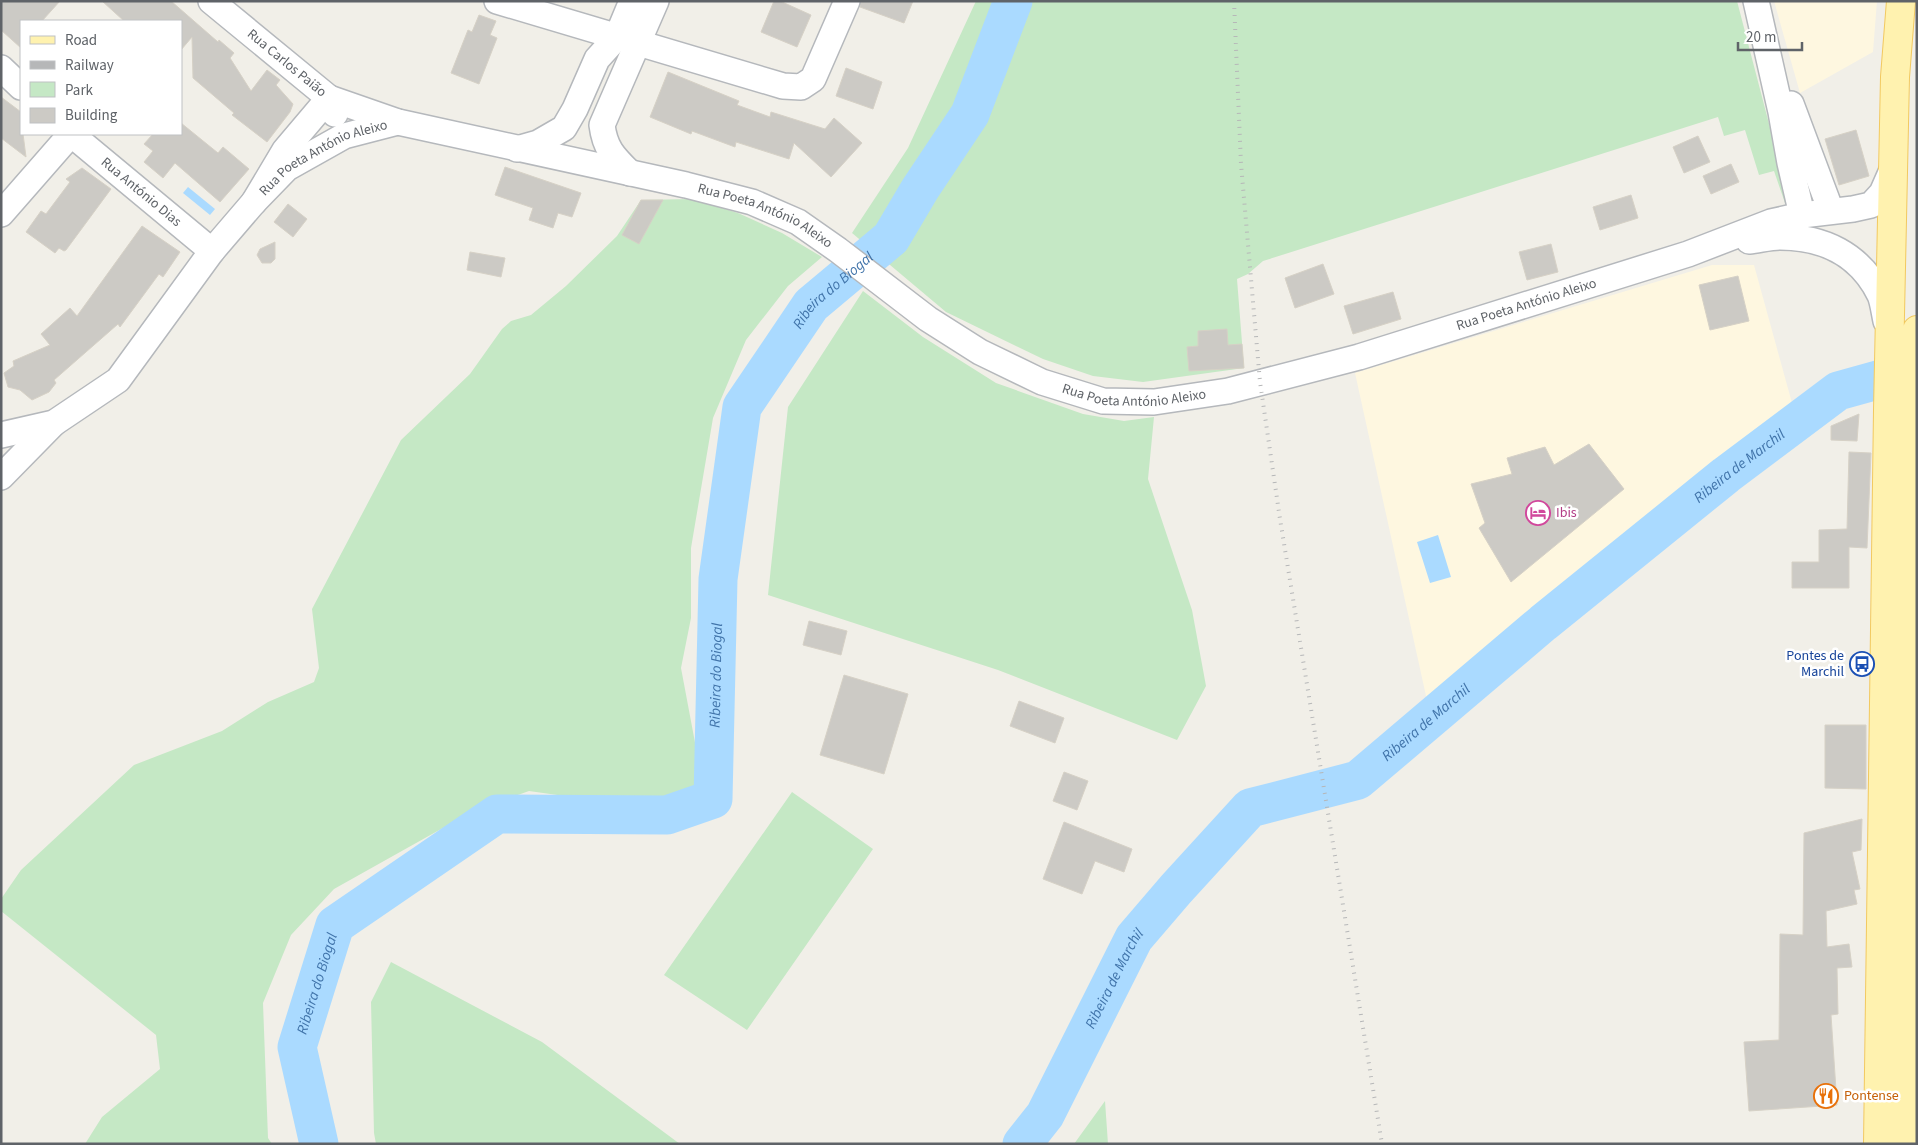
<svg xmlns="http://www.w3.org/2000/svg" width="1918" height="1145" viewBox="0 0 1918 1145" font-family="'Source Sans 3',sans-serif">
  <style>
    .commercial { fill: #fef7e0 }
    .green { fill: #c5e8c5 }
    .water { fill: #aadaff }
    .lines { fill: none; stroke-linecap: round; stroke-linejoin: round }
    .river { stroke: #aadaff; stroke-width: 39 }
    .building { fill: #cccac5; stroke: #d6d1c6 }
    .minor-casing { stroke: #b5b8bc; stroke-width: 28 }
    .primary-casing { stroke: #f2c960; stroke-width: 30 }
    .minor { stroke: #fff; stroke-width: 25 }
    .primary { stroke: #fff2af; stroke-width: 28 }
    .rail { stroke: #b6b7b8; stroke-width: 4; stroke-dasharray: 1 6; stroke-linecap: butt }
    .labels { text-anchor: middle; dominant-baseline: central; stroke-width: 5; stroke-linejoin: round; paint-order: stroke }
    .street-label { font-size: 14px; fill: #5f6368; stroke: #fff }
    .hotel-label { font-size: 14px; fill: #b23c85; stroke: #fff; text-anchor: start }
    .transit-label { font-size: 14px; fill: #164399; stroke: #fff; text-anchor: end }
    .food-label { font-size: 14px; fill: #c56008; stroke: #fff; text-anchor: start }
    .water-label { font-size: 15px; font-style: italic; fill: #4174aa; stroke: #fff }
  </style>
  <rect width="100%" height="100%" fill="#f1efe8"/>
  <!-- commercial -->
  <path class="commercial" d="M 1774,1 L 1877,1 L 1873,52 L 1800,93 Z
    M 1712,265 L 1754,265 L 1792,403 L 1428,705 L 1355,373 Z"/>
  <!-- green -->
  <path class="green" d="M 976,1 L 1737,1 L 1787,193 L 1785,203 L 1774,171 L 1759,175 L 1745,130 L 1724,136 L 1718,117 L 1263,261 L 1248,274 L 1237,279 L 1244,368 L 1143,382 L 1093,376 L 1043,359 L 946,312 L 852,233 L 908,148 Z
    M 692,199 L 738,213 L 782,233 L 822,257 L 788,286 L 746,340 L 713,418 L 691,548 L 691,618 L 681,668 L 700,769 L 701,786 L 685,797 L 621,804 L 529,791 L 475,810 L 334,889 L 291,935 L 263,1003 L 268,1138 L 272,1144 L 85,1144 L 102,1117 L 160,1069 L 156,1035 L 1,911 L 1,899 L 21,870 L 134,765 L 222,731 L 268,702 L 314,682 L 319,668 L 312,609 L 401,440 L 470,374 L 502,329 L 511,321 L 531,315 L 566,286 L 617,236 L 641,200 Z
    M 863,291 L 923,337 L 996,383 L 1083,414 L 1124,421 L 1154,417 L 1148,479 L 1192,610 L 1206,686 L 1177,740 L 998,670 L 768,595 L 788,407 Z
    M 792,792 L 873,849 L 747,1030 L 664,975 Z
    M 391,962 L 542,1042 L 680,1144 L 376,1144 L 374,1133 L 371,1002 Z
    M 1105,1101 L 1108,1144 L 1074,1144 Z"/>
  <!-- water -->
  <path class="water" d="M 188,187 L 215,209 L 210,215 L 183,193 Z
    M 1438,535 L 1451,577 L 1430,583 L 1417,542 Z"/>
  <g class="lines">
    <!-- river -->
    <g class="river">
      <path id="s1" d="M 319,1144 L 297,1047 L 335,925 L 497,814 L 667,815 L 713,799 L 718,579 L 742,407 L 811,305 L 891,238 L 920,189 L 970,114 L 1013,1"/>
      <path id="s2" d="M 1022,1144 L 1045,1115 L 1134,938 L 1176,889 L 1250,808 L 1358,780 L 1543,623 L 1726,475 L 1838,391 L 1917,369"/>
    </g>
  </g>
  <!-- building -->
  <path class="building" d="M 1,1 L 60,1 L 42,21 L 21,21 L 21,48 L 1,30 Z
    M 102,1 L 171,1 L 218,42 L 219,40 L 234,53 L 230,58 L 251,91 L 267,70 L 280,80 L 276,85 L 293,104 L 290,112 L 267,142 L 232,115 L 234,113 L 193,78 L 192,37 L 181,50 L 181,21 L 124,21 Z
    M 774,1 L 780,1 L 811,15 L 797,47 L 761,32 Z
    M 861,1 L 913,1 L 904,23 L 860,7 Z
    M 479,15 L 496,21 L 490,35 L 497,38 L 479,84 L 451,73 L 468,30 L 472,32 Z
    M 846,68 L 882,82 L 873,109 L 836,96 Z
    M 668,72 L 739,101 L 737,105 L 770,117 L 771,112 L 825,129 L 834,118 L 862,143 L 831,177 L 794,143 L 789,159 L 736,142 L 735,147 L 692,131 L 691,134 L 650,117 Z
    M 1,97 L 21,112 L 21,134 L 23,134 L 26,157 L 1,138 Z
    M 181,123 L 218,153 L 223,147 L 249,169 L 220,202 L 175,163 L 163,178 L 144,162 L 153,151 L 144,144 L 153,134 L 181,134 Z
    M 1856,130 L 1869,176 L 1839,185 L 1825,139 Z
    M 1698,136 L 1710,162 L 1684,173 L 1673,147 Z
    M 1731,164 L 1739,182 L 1711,194 L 1703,176 Z
    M 505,167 L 581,193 L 572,217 L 558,213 L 553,228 L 529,220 L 533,208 L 495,195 Z
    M 82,168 L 111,189 L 66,250 L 64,251 L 59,248 L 55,253 L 26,232 L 41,211 L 46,214 L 70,182 L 66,179 Z
    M 1631,195 L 1638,218 L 1600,230 L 1593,207 Z
    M 641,200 L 663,200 L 639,244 L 622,235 Z
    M 288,204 L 307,219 L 293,237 L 274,222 Z
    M 142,226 L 180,252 L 163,277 L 159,274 L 120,327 L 118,324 L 54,380 L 56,383 L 49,392 L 32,400 L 20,390 L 8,387 L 4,373 L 14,366 L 13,361 L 50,345 L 41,334 L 70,308 L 77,316 Z
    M 275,242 L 275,259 L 271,263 L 262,263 L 257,255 L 260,249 Z
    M 1551,244 L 1558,272 L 1527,280 L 1519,252 Z
    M 470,252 L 505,258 L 501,277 L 467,270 Z
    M 1323,264 L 1334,294 L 1295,308 L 1285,278 Z
    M 1738,276 L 1749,321 L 1710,330 L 1699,285 Z
    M 1393,292 L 1401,319 L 1353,334 L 1344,306 Z
    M 1227,329 L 1228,345 L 1242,344 L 1244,368 L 1189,371 L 1187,347 L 1198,346 L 1198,331 Z
    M 1859,414 L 1857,441 L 1831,440 L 1831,426 Z
    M 1589,444 L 1624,489 L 1511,582 L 1479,528 L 1485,523 L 1471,484 L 1512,474 L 1507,458 L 1545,447 L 1554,465 Z
    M 1849,452 L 1871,453 L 1867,548 L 1849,547 L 1849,588 L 1792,588 L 1792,562 L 1819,562 L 1819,530 L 1847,529 Z
    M 809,621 L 847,631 L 841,655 L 803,645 Z
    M 844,675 L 908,694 L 884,774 L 820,755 Z
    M 1019,701 L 1064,718 L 1055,743 L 1010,726 Z
    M 1825,725 L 1866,725 L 1866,789 L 1825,788 Z
    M 1064,772 L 1088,781 L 1077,810 L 1053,801 Z
    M 1862,819 L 1861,850 L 1852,852 L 1860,889 L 1854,890 L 1857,904 L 1826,911 L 1827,947 L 1849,944 L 1852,967 L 1837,968 L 1838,1014 L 1831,1015 L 1837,1105 L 1749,1111 L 1744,1042 L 1779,1040 L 1780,934 L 1803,935 L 1804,833 Z
    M 1064,822 L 1132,849 L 1124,872 L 1095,861 L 1082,894 L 1043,879 Z"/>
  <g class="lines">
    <defs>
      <g id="minor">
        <path id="s3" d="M 211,1 L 329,98 L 335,114"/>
        <path d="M 497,1 L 783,86 L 801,87 L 813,79 L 847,1"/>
        <path d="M 1756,1 L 1781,112 L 1790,163 L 1802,215"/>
        <path d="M 1,68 L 21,87"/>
        <path d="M 1791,104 L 1831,211"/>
        <path id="s4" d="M 71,134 L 212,251"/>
        <path d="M 517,149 L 538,143 L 564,128 L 575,109 L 597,59 L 617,37 L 632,1"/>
        <path d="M 630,173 C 614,157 605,149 602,125 L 656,1"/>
        <path id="s5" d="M 254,202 L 285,150 L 329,98 L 398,122 L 686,185 L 752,202 L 798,222 L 838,250 L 928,319 L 980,352 L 1042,382 L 1103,401 L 1154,402 L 1228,391 L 1359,357 L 1688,254 L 1771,222 L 1802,215 L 1853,209 L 1871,205 L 1882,193 L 1893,168"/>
        <path d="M 1,214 L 71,134"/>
        <path d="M 1749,241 C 1759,240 1770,237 1780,237 C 1823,237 1860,254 1880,295 C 1883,302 1884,312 1886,321"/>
        <path id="s6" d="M 1,435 L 54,423 L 118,380 L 212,251 L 254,202 L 287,168 L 344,136 L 398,122"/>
        <path d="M 1,477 L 54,423"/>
      </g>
      <path id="primary" d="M 1878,1144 L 1888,410 L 1895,77 L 1901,1
        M 1905,1144 L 1917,330"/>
    </defs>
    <!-- minor casing -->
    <use href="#minor" class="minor-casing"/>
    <!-- primary casing -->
    <use href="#primary" class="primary-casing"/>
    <!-- minor -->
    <use href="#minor" class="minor"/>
    <!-- primary -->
    <use href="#primary" class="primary"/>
    <!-- rail -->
    <path class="rail" d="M 1234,1 L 1241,164 L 1260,382 L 1280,519 L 1382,1144"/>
  </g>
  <!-- icons -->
  <defs>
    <symbol id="hotel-ring" viewBox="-11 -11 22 22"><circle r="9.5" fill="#fff" stroke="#d1479c" stroke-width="1.5"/><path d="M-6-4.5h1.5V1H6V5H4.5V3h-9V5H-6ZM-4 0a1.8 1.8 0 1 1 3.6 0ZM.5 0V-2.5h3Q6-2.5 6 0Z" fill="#d1479c"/></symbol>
    <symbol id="bus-ring" viewBox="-11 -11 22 22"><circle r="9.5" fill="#fff" stroke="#1a4fb4" stroke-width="1.5"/><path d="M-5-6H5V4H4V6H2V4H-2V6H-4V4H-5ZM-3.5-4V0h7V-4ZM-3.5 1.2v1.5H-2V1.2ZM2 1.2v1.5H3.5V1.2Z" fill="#1a4fb4"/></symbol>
    <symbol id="restaurant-ring" viewBox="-11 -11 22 22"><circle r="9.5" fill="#fff" stroke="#e8710a" stroke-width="1.5"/><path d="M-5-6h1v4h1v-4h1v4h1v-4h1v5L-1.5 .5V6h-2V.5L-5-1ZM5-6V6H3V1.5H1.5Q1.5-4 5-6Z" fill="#e8710a"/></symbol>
  </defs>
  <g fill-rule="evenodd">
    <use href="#hotel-ring" x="1524" y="499" width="28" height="28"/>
    <use href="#bus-ring" x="1848" y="650" width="28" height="28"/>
    <use href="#restaurant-ring" x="1812" y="1082" width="28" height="28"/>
  </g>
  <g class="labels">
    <!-- street labels -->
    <g class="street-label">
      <text stroke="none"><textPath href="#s3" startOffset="98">Rua Carlos Paião</textPath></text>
      <text stroke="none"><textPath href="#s6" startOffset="440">Rua Poeta António Aleixo</textPath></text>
      <text stroke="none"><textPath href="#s4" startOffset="91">Rua António Dias</textPath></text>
      <text stroke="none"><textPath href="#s5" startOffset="582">Rua Poeta António Aleixo</textPath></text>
      <text stroke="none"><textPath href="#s5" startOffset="1408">Rua Poeta António Aleixo</textPath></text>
      <text stroke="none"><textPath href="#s5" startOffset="1002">Rua Poeta António Aleixo</textPath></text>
    </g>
    <!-- hotel labels -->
    <g class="hotel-label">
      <text x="1556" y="513">Ibis</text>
    </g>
    <!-- transit labels -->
    <g class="transit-label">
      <text x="1844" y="656">Pontes de<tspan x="1844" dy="16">Marchil</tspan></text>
    </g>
    <!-- food labels -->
    <g class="food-label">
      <text x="1844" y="1096">Pontense</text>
    </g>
    <!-- water labels -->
    <g class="water-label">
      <text stroke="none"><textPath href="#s1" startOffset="1185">Ribeira do Biogal</textPath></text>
      <text stroke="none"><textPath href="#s2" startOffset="1015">Ribeira de Marchil</textPath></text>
      <text stroke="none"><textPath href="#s1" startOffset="766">Ribeira do Biogal</textPath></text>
      <text stroke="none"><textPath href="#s2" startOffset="610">Ribeira de Marchil</textPath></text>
      <text stroke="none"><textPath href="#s2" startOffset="190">Ribeira de Marchil</textPath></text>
      <text stroke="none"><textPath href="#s1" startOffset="166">Ribeira do Biogal</textPath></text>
    </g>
  </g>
  <!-- border -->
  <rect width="1918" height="1145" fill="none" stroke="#5f6368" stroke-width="5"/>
  <!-- legend -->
  <rect x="20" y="20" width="162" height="115" fill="#ffffff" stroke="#bfc1c3"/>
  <rect x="30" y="36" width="25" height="8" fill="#fff2af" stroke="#bfc1c3"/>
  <text x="65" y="45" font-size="15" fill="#5f6368">Road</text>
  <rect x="30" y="61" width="25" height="8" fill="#b6b7b8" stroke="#bfc1c3"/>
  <text x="65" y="70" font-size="15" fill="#5f6368">Railway</text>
  <rect x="30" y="82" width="25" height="15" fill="#c5e8c5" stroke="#bfc1c3"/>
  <text x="65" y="95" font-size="15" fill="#5f6368">Park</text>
  <rect x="30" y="108" width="25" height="15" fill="#cccac5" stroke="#bfc1c3"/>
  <text x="65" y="120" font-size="15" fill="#5f6368">Building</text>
  <!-- scale -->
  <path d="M1738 42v8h64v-8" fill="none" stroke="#5f6368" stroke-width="2.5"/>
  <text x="1746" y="42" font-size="15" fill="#5f6368" stroke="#ffffff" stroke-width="4" paint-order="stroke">20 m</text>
</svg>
